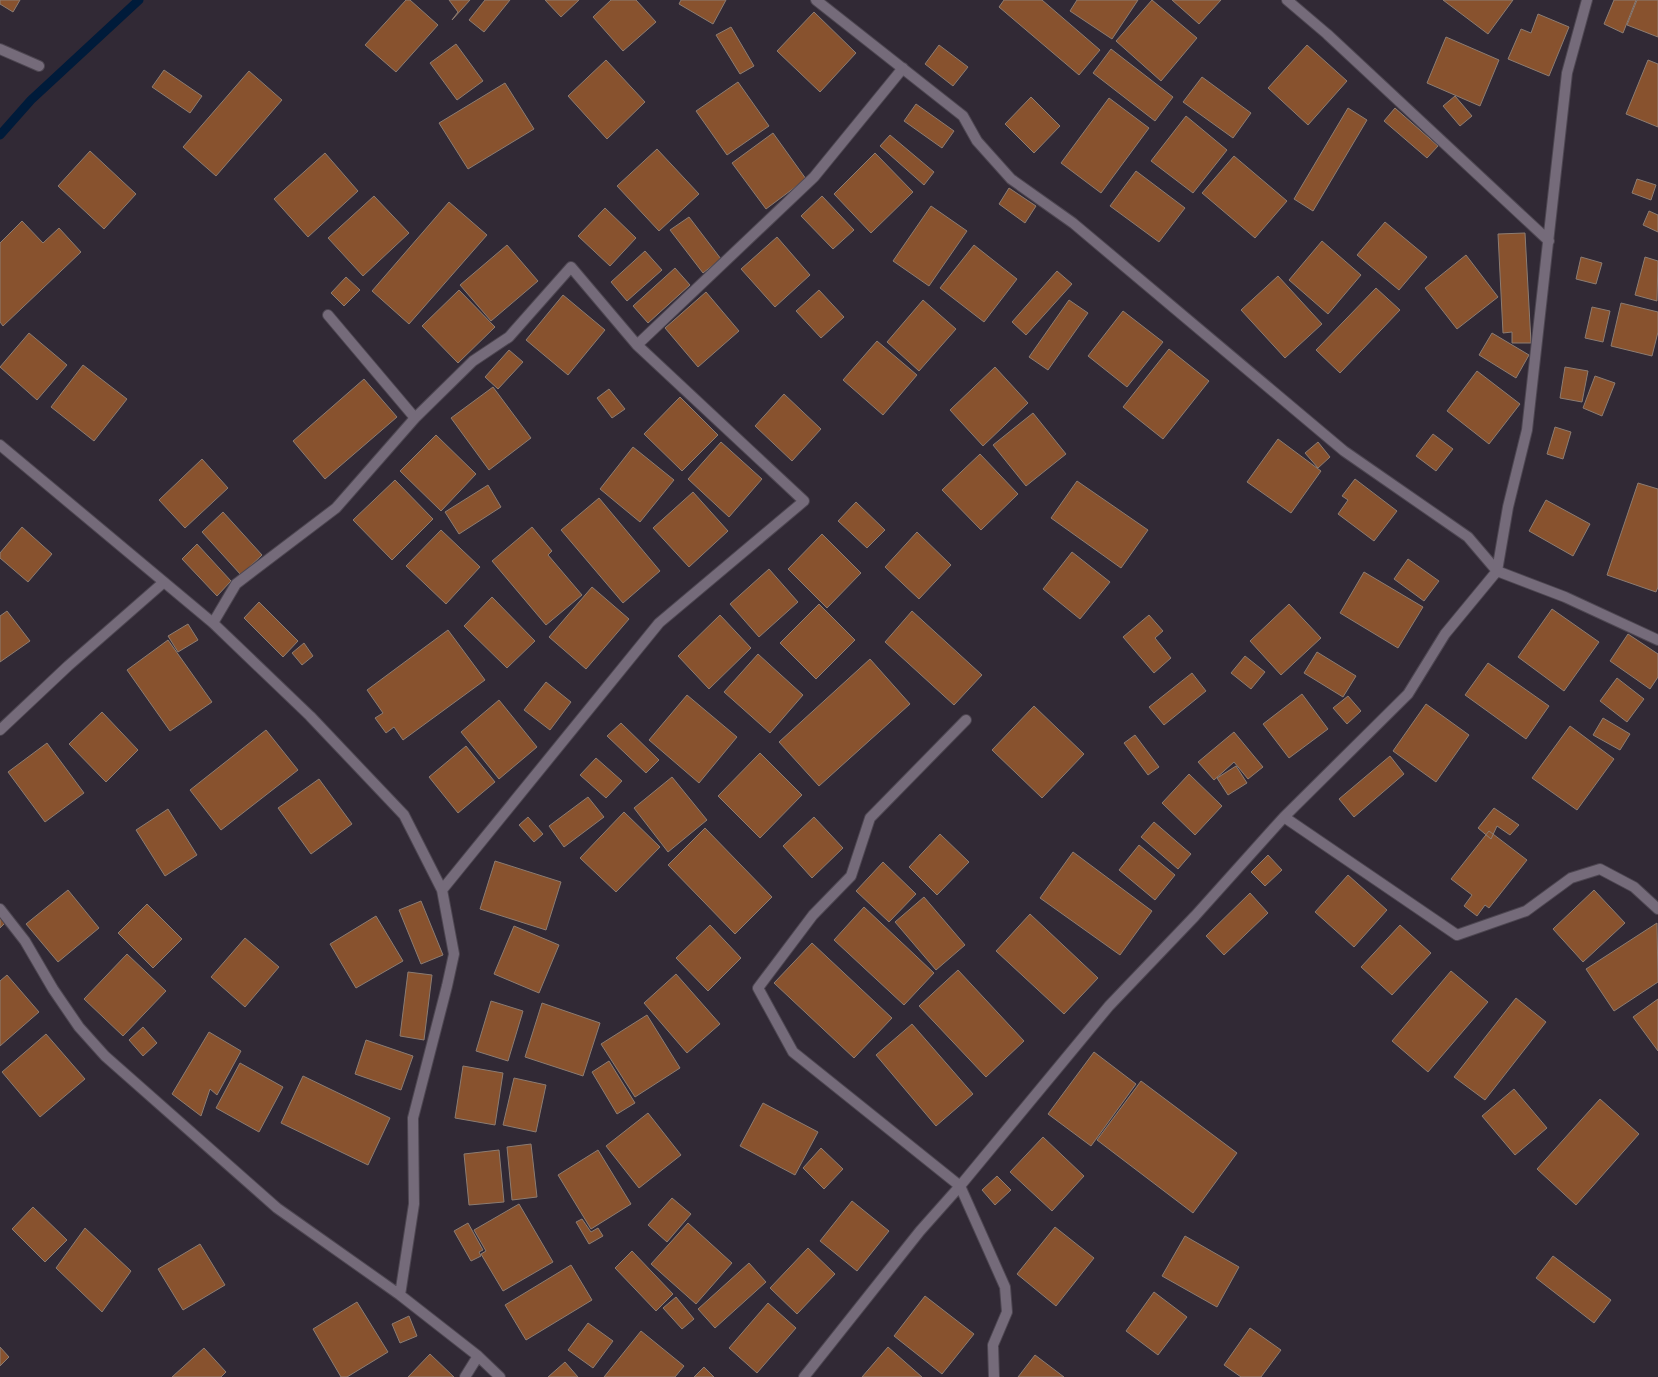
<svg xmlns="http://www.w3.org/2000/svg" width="1658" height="1377" viewBox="0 0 1658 1377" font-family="'Golos Text',sans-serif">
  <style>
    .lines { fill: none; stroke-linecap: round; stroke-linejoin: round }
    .stream { stroke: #001b3a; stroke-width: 9 }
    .building { fill: #88522e; stroke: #8c7c72 }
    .street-casing { stroke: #4d4651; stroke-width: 12 }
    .street { stroke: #756b7a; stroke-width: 10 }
  </style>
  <rect width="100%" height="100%" fill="#312935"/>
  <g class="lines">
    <!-- stream -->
    <path class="stream" d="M 0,135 L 31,100 L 139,0"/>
  </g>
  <!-- building -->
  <path class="building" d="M 0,0 L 20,0 L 13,12 L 0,4 Z
    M 406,0 L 410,0 L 438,25 L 396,72 L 365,45 Z
    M 449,0 L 470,0 L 452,20 L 458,12 Z
    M 485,0 L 510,0 L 484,32 L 469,20 Z
    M 545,0 L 579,0 L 561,17 Z
    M 611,0 L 636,0 L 656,22 L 623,51 L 593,17 Z
    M 681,0 L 726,0 L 713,24 L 679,4 Z
    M 1004,0 L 1042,0 L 1100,50 L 1079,75 L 999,7 Z
    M 1077,0 L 1138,0 L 1112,39 L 1070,11 Z
    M 1152,0 L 1197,38 L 1161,81 L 1116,41 Z
    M 1172,0 L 1221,0 L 1199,24 Z
    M 1443,0 L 1513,0 L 1488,34 Z
    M 1614,0 L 1636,0 L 1623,33 L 1604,24 Z
    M 1637,0 L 1658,0 L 1658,37 L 1627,25 Z
    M 814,12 L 856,53 L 820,92 L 777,51 Z
    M 1538,14 L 1569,27 L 1549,76 L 1508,59 L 1521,29 L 1531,33 Z
    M 731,27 L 754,66 L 740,74 L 716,35 Z
    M 1446,37 L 1499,60 L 1480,106 L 1427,83 Z
    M 456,44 L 483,81 L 457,100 L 430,63 Z
    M 939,45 L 968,67 L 953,86 L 925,64 Z
    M 1307,45 L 1347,81 L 1308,125 L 1268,88 Z
    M 1111,49 L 1173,97 L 1155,121 L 1093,73 Z
    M 606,60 L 645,102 L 607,139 L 568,96 Z
    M 1648,60 L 1658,64 L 1658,127 L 1626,114 Z
    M 164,70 L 202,96 L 190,113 L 152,87 Z
    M 249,71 L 282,100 L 216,176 L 183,147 Z
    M 1202,77 L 1251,113 L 1233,138 L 1183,102 Z
    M 738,82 L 769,126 L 727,155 L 696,111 Z
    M 505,83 L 534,129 L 468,169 L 439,123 Z
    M 1455,96 L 1472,116 L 1460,126 L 1443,106 Z
    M 1031,97 L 1060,126 L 1034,153 L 1005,124 Z
    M 1109,98 L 1149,128 L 1101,193 L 1061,163 Z
    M 916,104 L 954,131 L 942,148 L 904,121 Z
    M 1348,108 L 1367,120 L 1313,211 L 1294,199 Z
    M 1395,108 L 1438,146 L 1427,158 L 1384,121 Z
    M 1186,116 L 1227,150 L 1193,193 L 1151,161 Z
    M 773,133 L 806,179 L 766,209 L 732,163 Z
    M 890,135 L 934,172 L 924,185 L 880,146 Z
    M 657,149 L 699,194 L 659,231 L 617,186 Z
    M 90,151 L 136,194 L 104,229 L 58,186 Z
    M 325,153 L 358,191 L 308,237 L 274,199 Z
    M 875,153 L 913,192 L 871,233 L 834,194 Z
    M 1234,156 L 1287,201 L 1255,238 L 1202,193 Z
    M 1136,171 L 1185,208 L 1159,242 L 1110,206 Z
    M 1637,179 L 1656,185 L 1651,200 L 1632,193 Z
    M 1009,188 L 1036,206 L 1025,223 L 999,204 Z
    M 374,196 L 409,233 L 363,276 L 328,238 Z
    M 822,196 L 854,230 L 833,249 L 801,216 Z
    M 449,202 L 487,235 L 409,324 L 372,291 Z
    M 931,206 L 967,231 L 929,286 L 893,261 Z
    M 605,208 L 636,238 L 610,266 L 578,236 Z
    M 1649,211 L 1658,215 L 1658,232 L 1643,225 Z
    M 689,217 L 721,259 L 703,273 L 670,230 Z
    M 22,221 L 43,243 L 59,228 L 81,252 L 3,326 L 0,322 L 0,243 Z
    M 1385,222 L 1427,257 L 1399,290 L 1357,255 Z
    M 1525,233 L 1531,343 L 1512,343 L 1512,332 L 1503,333 L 1498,234 Z
    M 777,237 L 810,275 L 775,307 L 741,269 Z
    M 1322,241 L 1361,275 L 1328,314 L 1289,280 Z
    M 507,245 L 538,281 L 491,321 L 460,285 Z
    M 974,245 L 1017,279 L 984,322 L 940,288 Z
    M 645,251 L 662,270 L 627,301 L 611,282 Z
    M 1466,255 L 1498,297 L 1457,329 L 1425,288 Z
    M 1581,257 L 1602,263 L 1596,284 L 1576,279 Z
    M 1645,257 L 1658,261 L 1657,301 L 1635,295 Z
    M 675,268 L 690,285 L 648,323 L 633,306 Z
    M 1057,271 L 1072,284 L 1026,335 L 1012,322 Z
    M 1278,276 L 1322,324 L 1285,358 L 1241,310 Z
    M 346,277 L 360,290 L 344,306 L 331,293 Z
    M 1376,288 L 1400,310 L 1340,373 L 1316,350 Z
    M 459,290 L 495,327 L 458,363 L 422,326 Z
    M 819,290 L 844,317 L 821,338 L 796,311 Z
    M 706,292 L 739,331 L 698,367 L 665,328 Z
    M 563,295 L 605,330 L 568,375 L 526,340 Z
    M 923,300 L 956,329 L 919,371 L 887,342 Z
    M 1069,300 L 1088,313 L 1048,370 L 1029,357 Z
    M 1621,303 L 1658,312 L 1658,332 L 1652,356 L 1611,346 Z
    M 1592,307 L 1610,311 L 1603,342 L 1585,338 Z
    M 1123,311 L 1163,342 L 1127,387 L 1088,356 Z
    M 29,333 L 67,365 L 37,400 L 0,367 Z
    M 1492,333 L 1529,355 L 1516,378 L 1479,355 Z
    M 877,341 L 917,375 L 883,415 L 843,380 Z
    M 1169,349 L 1209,381 L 1163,439 L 1123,407 Z
    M 509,350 L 523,362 L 498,389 L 485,377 Z
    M 83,365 L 127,399 L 94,441 L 51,407 Z
    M 995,367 L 1028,403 L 983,446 L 950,410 Z
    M 1565,367 L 1588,371 L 1582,402 L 1560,398 Z
    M 1477,371 L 1520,404 L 1489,444 L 1447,411 Z
    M 1595,376 L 1615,383 L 1602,416 L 1583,408 Z
    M 364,379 L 397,417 L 325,479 L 293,441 Z
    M 493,387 L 531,438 L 489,470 L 451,418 Z
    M 609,389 L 625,409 L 612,418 L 597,398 Z
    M 784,394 L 821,429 L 792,461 L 755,426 Z
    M 680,397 L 718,435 L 682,471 L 644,434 Z
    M 1033,413 L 1066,454 L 1026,486 L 993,445 Z
    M 1555,427 L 1571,432 L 1563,459 L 1547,454 Z
    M 1433,434 L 1453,449 L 1436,471 L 1416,456 Z
    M 436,435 L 476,474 L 441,511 L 400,471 Z
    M 1278,439 L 1321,471 L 1291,513 L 1247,482 Z
    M 721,442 L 762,479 L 729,517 L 688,479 Z
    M 1318,442 L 1330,457 L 1318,468 L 1305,453 Z
    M 633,447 L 674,480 L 640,522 L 600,489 Z
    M 980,454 L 1018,494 L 981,530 L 942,490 Z
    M 202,459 L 228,488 L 185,528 L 159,500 Z
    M 1355,479 L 1397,511 L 1374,541 L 1338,514 L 1348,500 L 1342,496 Z
    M 395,480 L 433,519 L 392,560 L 353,520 Z
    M 1077,481 L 1148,530 L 1121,568 L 1051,518 Z
    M 1638,483 L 1658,489 L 1658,587 L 1656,592 L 1607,575 Z
    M 488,485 L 501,507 L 459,534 L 445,512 Z
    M 693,492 L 728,531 L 689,567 L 653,528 Z
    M 599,498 L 660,571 L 623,603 L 561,530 Z
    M 1546,500 L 1590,524 L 1573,556 L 1529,531 Z
    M 856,502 L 885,530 L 867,548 L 838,521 Z
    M 223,512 L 262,555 L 241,575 L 202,532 Z
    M 22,527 L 52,554 L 28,582 L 0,558 L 0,553 Z
    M 532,527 L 552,551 L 548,555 L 582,595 L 546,625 L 492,561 Z
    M 441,530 L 480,567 L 446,604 L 406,566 Z
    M 917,532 L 951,565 L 919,599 L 885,567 Z
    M 822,534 L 861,573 L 827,608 L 788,569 Z
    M 197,544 L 231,581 L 217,596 L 182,559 Z
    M 1072,552 L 1110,582 L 1080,619 L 1043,589 Z
    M 1408,559 L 1439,581 L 1424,601 L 1394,579 Z
    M 769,569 L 798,602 L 759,637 L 730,604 Z
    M 1364,572 L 1423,607 L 1398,648 L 1340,613 Z
    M 592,587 L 629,619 L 586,669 L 549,637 Z
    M 492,597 L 535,641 L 507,668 L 464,626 Z
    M 259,602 L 298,641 L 283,657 L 244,618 Z
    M 819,604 L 855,640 L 816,679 L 780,643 Z
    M 1289,604 L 1321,638 L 1281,675 L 1250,641 Z
    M 1552,609 L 1599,642 L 1564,691 L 1518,657 Z
    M 7,611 L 30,641 L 0,662 L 0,616 Z
    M 912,611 L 982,675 L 954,705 L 885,642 Z
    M 720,615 L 751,648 L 709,689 L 678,656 Z
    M 1149,615 L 1163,631 L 1155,638 L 1171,658 L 1154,673 L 1123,637 Z
    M 188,624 L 198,640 L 178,652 L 168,636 Z
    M 448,630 L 485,680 L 403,740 L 394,727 L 386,733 L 375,718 L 383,713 L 367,690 Z
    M 1628,634 L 1658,654 L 1658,677 L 1650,689 L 1610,661 Z
    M 168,640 L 212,702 L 170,731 L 127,670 Z
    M 304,643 L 313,656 L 302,665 L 292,653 Z
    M 1317,652 L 1356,676 L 1343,697 L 1304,673 Z
    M 758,654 L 803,695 L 770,733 L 724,692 Z
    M 1245,656 L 1265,672 L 1251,689 L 1231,673 Z
    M 870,659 L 910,704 L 819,786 L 779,742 Z
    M 1488,663 L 1549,706 L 1526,739 L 1465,695 Z
    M 1192,673 L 1206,691 L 1164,725 L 1149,707 Z
    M 1617,678 L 1644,699 L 1627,722 L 1600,701 Z
    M 546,682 L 571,702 L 550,730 L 524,710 Z
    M 1302,694 L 1328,729 L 1289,758 L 1263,724 Z
    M 687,695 L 737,737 L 699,783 L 649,740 Z
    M 1348,696 L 1361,711 L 1347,724 L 1333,708 Z
    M 499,700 L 537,747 L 499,779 L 461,732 Z
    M 1426,704 L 1469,735 L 1436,782 L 1393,751 Z
    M 1034,706 L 1084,754 L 1042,798 L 992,750 Z
    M 102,712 L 138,750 L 106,782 L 69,744 Z
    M 1603,718 L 1630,734 L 1620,750 L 1593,735 Z
    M 621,723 L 659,760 L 646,773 L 607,736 Z
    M 1570,726 L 1614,759 L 1577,810 L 1532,778 Z
    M 266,730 L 298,770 L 221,830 L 190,790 Z
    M 1234,732 L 1263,767 L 1248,779 L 1234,762 L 1214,780 L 1198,762 Z
    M 1135,735 L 1159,767 L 1148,775 L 1124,743 Z
    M 47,743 L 84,793 L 45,822 L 8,772 Z
    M 466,746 L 495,782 L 458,813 L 429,777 Z
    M 760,753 L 802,795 L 760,838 L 718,796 Z
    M 1390,756 L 1404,774 L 1354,817 L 1339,799 Z
    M 596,758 L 622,781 L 606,798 L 580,775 Z
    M 1236,766 L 1247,783 L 1228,795 L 1217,778 Z
    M 1189,774 L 1222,806 L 1195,835 L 1162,803 Z
    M 672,777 L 707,820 L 668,852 L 634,808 Z
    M 319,779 L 352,824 L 311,854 L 278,808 Z
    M 588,797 L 604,817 L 564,847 L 549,826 Z
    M 1494,808 L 1519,825 L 1510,835 L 1497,826 L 1491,839 L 1478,828 Z
    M 168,809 L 197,855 L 165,876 L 136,830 Z
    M 624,812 L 660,847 L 616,892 L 580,858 Z
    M 528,817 L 543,834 L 534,842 L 519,825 Z
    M 814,817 L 843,848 L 812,878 L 783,846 Z
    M 1154,822 L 1191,854 L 1178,869 L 1141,837 Z
    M 705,828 L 772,897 L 735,934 L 668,865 Z
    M 1489,831 L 1527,860 L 1489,908 L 1485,905 L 1477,916 L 1464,906 L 1472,895 L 1451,879 Z
    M 940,834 L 969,862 L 937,895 L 909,867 Z
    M 1139,845 L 1175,875 L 1155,900 L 1119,870 Z
    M 1073,852 L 1152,911 L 1120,955 L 1040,898 Z
    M 1268,855 L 1282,870 L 1265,886 L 1251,872 Z
    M 495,861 L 561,882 L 546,930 L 480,909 Z
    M 883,862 L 916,894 L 889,922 L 856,891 Z
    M 1348,875 L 1387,910 L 1354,947 L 1315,912 Z
    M 68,890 L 99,928 L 58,962 L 26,924 Z
    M 1594,890 L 1625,923 L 1583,962 L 1553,929 Z
    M 1250,893 L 1268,913 L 1224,955 L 1206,936 Z
    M 924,897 L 965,945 L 936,970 L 895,922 Z
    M 421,901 L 443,955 L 421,964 L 399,910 Z
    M 147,904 L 182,939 L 153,968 L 118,933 Z
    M 864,907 L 934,973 L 904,1005 L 834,940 Z
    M 1030,914 L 1098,978 L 1064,1014 L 996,951 Z
    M 0,916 L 6,922 L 0,928 Z
    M 376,916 L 403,961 L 356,988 L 330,944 Z
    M 1657,923 L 1658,982 L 1614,1011 L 1586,969 Z
    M 710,925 L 741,958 L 708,991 L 676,958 Z
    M 1400,925 L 1431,953 L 1392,995 L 1361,967 Z
    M 514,926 L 559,945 L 539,993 L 494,974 Z
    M 245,938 L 279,967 L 245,1007 L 211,977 Z
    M 812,943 L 892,1018 L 854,1058 L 774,983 Z
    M 127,954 L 166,991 L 123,1036 L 84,999 Z
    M 958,970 L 1024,1041 L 986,1077 L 919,1006 Z
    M 1451,971 L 1488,1002 L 1428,1072 L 1392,1041 Z
    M 408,972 L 432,975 L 424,1040 L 400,1036 Z
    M 676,974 L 720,1024 L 687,1053 L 644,1003 Z
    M 7,975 L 39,1012 L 0,1046 L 0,981 Z
    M 1516,998 L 1546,1022 L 1485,1100 L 1454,1077 Z
    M 1658,999 L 1658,1051 L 1633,1017 Z
    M 491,1001 L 523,1011 L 508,1061 L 476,1051 Z
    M 542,1003 L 600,1023 L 583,1076 L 525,1057 Z
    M 647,1015 L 680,1068 L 635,1097 L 601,1044 Z
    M 912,1024 L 973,1094 L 936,1126 L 876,1055 Z
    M 143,1027 L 157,1043 L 143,1056 L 129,1040 Z
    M 209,1032 L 241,1051 L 217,1095 L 210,1089 L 201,1116 L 172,1094 Z
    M 46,1034 L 85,1079 L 40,1117 L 2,1072 Z
    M 366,1040 L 413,1056 L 401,1090 L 355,1074 Z
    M 1094,1052 L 1136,1084 L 1091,1146 L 1048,1114 Z
    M 609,1061 L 635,1103 L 617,1114 L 592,1072 Z
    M 240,1063 L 283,1087 L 259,1132 L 216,1108 Z
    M 463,1066 L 503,1073 L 495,1125 L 455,1118 Z
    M 303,1076 L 390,1118 L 368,1165 L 281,1123 Z
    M 514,1078 L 546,1085 L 536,1132 L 503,1125 Z
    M 1141,1081 L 1237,1153 L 1193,1213 L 1097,1140 Z
    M 1514,1089 L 1547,1128 L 1515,1155 L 1482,1116 Z
    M 1600,1099 L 1639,1134 L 1576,1205 L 1537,1169 Z
    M 763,1103 L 818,1132 L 795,1175 L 740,1146 Z
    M 648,1113 L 681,1155 L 639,1188 L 606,1146 Z
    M 1043,1137 L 1084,1176 L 1052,1211 L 1010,1172 Z
    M 531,1144 L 537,1197 L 512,1200 L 507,1147 Z
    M 821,1148 L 843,1169 L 824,1189 L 803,1168 Z
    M 499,1150 L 504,1202 L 469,1205 L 464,1154 Z
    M 598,1150 L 631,1204 L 591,1229 L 558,1175 Z
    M 997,1176 L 1011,1190 L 995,1205 L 982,1190 Z
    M 672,1198 L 691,1214 L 667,1242 L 648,1225 Z
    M 852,1201 L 889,1231 L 857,1271 L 820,1241 Z
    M 519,1204 L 553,1262 L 503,1291 L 481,1254 L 486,1251 L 474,1230 Z
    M 33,1207 L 67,1240 L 45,1262 L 12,1229 Z
    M 582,1219 L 591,1232 L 598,1228 L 603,1236 L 589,1244 L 576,1222 Z
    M 468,1223 L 483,1250 L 479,1252 L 481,1256 L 471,1261 L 454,1231 Z
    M 688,1223 L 732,1263 L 696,1304 L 651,1264 Z
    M 1055,1227 L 1094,1258 L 1056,1306 L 1017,1274 Z
    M 85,1228 L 131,1271 L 102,1312 L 56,1268 Z
    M 1185,1236 L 1239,1267 L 1217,1307 L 1162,1276 Z
    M 200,1244 L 225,1285 L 183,1310 L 158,1269 Z
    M 808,1248 L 835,1274 L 797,1314 L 770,1288 Z
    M 632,1251 L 673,1294 L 656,1311 L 615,1268 Z
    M 1553,1256 L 1611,1300 L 1594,1323 L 1536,1278 Z
    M 749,1263 L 766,1282 L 715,1328 L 698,1309 Z
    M 571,1265 L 592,1300 L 526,1340 L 505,1305 Z
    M 1154,1292 L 1187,1317 L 1158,1355 L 1126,1331 Z
    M 925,1296 L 974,1334 L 942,1374 L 894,1336 Z
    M 676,1297 L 694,1319 L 682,1329 L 663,1308 Z
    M 357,1302 L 388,1352 L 347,1377 L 341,1377 L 313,1329 Z
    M 768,1303 L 796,1328 L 757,1373 L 729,1348 Z
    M 409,1316 L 417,1336 L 400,1343 L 392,1324 Z
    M 588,1323 L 613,1341 L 593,1368 L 568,1350 Z
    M 1250,1328 L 1281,1350 L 1261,1377 L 1241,1377 L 1224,1365 Z
    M 641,1331 L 684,1366 L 675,1377 L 604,1377 Z
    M 0,1347 L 9,1357 L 0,1366 Z
    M 888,1347 L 922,1377 L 862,1377 Z
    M 204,1348 L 226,1372 L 221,1377 L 172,1377 Z
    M 430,1354 L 454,1377 L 408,1377 Z
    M 1035,1355 L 1064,1377 L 1018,1377 Z
    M 565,1362 L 578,1377 L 548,1377 Z
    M 704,1367 L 714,1377 L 694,1377 Z"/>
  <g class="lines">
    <defs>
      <path id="street" d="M 816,0 L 963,116 L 977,141 L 1011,179 L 1073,223 L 1344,451 L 1468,537 L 1497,571 L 1565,597 L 1658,640
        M 1287,0 L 1327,34 L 1549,241
        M 0,49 L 39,66
        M 328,315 L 415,418
        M 637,345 L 814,177 L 903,68
        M 0,445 L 213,623 L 310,716 L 404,815 L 442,890 L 454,954 L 447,986 L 413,1118 L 414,1204 L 400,1295 L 478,1356 L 500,1377
        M 213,623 L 236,584 L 336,508 L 415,418 L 473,361 L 509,337 L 571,267 L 637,345 L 804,501 L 659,623 L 442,890
        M 966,720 L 870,818 L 851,876 L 813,915 L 758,988 L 793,1052 L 960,1186 L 1005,1287 L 1007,1312 L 993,1345 L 994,1377
        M 0,730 L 68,666 L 164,582
        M 1284,817 L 1457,935 L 1526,911 L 1571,878 L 1600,869 L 1634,887 L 1658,909
        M 0,909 L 25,941 L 53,989 L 79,1027 L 105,1056 L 277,1208 L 400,1295
        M 465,1377 L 478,1356
        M 804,1377 L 920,1231 L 960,1186 L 1109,1006 L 1195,916 L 1284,817 L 1408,694 L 1445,634 L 1497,571 L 1508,507 L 1527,430 L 1567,73 L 1587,0"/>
    </defs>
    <!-- street casing -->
    <use href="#street" class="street-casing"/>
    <!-- street -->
    <use href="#street" class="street"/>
  </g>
</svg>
